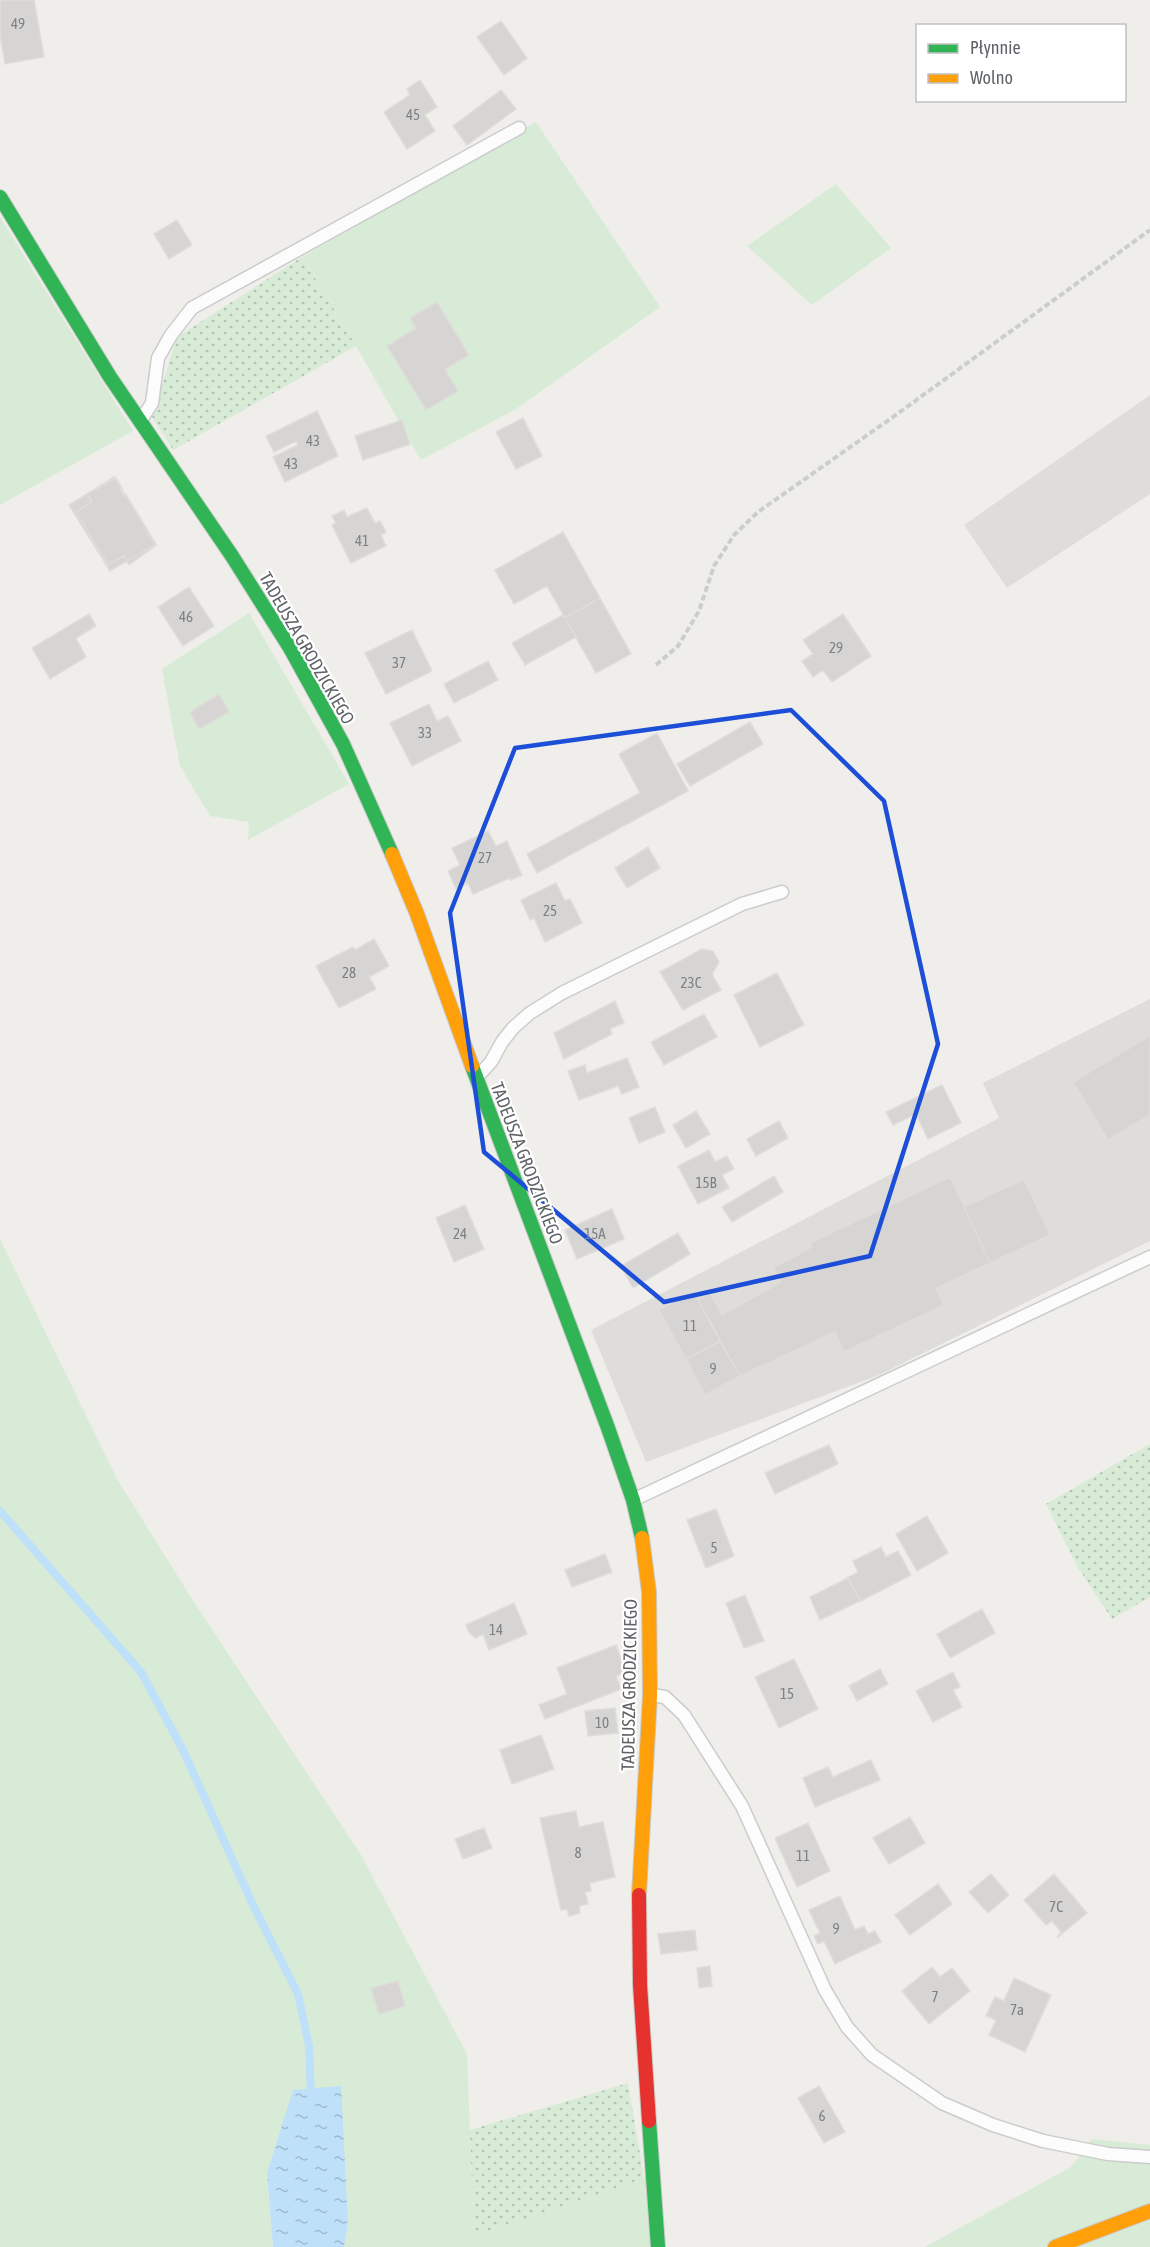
<svg xmlns="http://www.w3.org/2000/svg" width="1150" height="2247" viewBox="0 0 1150 2247" font-family="'Asap Condensed',sans-serif">
  <style>
    .industrial { fill: #dfddda }
    .grass { fill: #d8ebd6 }
    .garden { fill: url(#garden-dots) }
    .water { fill: url(#water-ripples) }
    .lines { fill: none; stroke-linecap: round; stroke-linejoin: round }
    .stream { stroke: #bfe0f9; stroke-width: 8 }
    .building { fill: #d6d5d3; stroke: #deddd9; stroke-width: 1.5 }
    .lane-casing { stroke: #cbcccc; stroke-width: 15 }
    .fast-casing { stroke: #cacacb; stroke-width: 16 }
    .slow-casing { stroke: #cacacb; stroke-width: 16 }
    .jam-casing { stroke: #cacacb; stroke-width: 16 }
    .path { stroke: #cacfcc; stroke-width: 4; stroke-dasharray: 6 3; stroke-linecap: butt }
    .lane { stroke: #fdfcfc; stroke-width: 12 }
    .fast { stroke: #30b455; stroke-width: 14 }
    .slow { stroke: #ff9f0a; stroke-width: 14 }
    .jam { stroke: #e5322d; stroke-width: 14 }
    .marked { fill: none; stroke: #1d4ed8; stroke-width: 4.5; stroke-linejoin: round }
    .labels { text-anchor: middle; dominant-baseline: central; stroke-width: 4.5; stroke-linejoin: round; paint-order: stroke }
    .number-label { font-size: 15px; fill: #7e8184 }
    .street-label { font-size: 18px; fill: #5f6368; stroke: #fff }
  </style>
  <defs>
    <pattern id="garden-dots" width="8" height="8" patternUnits="userSpaceOnUse" patternTransform="scale(1.5)"><rect width="8" height="8" fill="#d8ebd6"/><path d="M2 2h.1M6 6h.1" fill="none" stroke="#b2c2b1" stroke-width="1.8" stroke-linecap="round"/></pattern>
    <pattern id="water-ripples" width="26" height="14" patternUnits="userSpaceOnUse" patternTransform="scale(1.5)"><rect width="26" height="14" fill="#bfe0f9"/><path d="M2 4q2-2 4 0t4 0M15 11q2-2 4 0t4 0" fill="none" stroke="#9eb9cd"/></pattern>
  </defs>
  <rect width="100%" height="100%" fill="#efeeea"/>
  <!-- industrial -->
  <path class="industrial" d="M 1150,395 L 1150,494 L 1007,588 L 964,525 Z
    M 1150,999 L 1150,1241 L 879,1375 L 646,1462 L 591,1330 L 999,1118 L 983,1083 Z"/>
  <!-- grass -->
  <path class="grass" d="M 536,122 L 660,307 L 516,409 L 421,460 L 356,346 L 302,257 Z
    M 836,184 L 891,248 L 812,305 L 747,246 Z
    M 0,217 L 133,431 L 0,505 Z
    M 249,613 L 349,784 L 248,840 L 249,822 L 210,816 L 180,766 L 162,669 Z
    M 0,1239 L 117,1479 L 192,1599 L 361,1855 L 467,2054 L 474,2237 L 654,2174 L 658,2247 L 344,2247 L 348,2223 L 340,2086 L 267,2173 L 273,2247 L 0,2247 Z
    M 1092,2139 L 1150,2145 L 1150,2247 L 925,2247 L 1071,2167 Z"/>
  <!-- garden -->
  <path class="garden" d="M 302,257 L 356,346 L 173,450 L 152,417 L 177,337 Z
    M 1150,1444 L 1150,1597 L 1112,1619 L 1077,1566 L 1046,1504 Z
    M 628,2083 L 644,2178 L 474,2237 L 470,2130 Z"/>
  <!-- water -->
  <path class="water" d="M 341,2086 L 348,2223 L 344,2247 L 273,2247 L 267,2173 L 293,2090 Z"/>
  <g class="lines">
    <!-- stream -->
    <path class="stream" d="M 0,1511 L 141,1672 L 183,1750 L 253,1905 L 298,1994 L 309,2046 L 311,2098"/>
  </g>
  <!-- building -->
  <path class="building" d="M 0,0 L 34,0 L 44,57 L 5,64 L 0,34 Z
    M 501,21 L 527,58 L 504,75 L 477,37 Z
    M 420,80 L 437,107 L 425,115 L 435,131 L 407,149 L 384,112 L 410,95 L 407,89 Z
    M 501,90 L 516,109 L 467,145 L 453,126 Z
    M 177,220 L 192,245 L 169,259 L 154,234 Z
    M 437,302 L 469,355 L 445,369 L 458,391 L 426,410 L 387,346 L 416,328 L 410,318 Z
    M 317,411 L 338,456 L 285,482 L 273,457 L 298,445 L 296,441 L 274,452 L 266,436 Z
    M 523,418 L 542,456 L 516,469 L 496,432 Z
    M 402,420 L 410,444 L 363,460 L 355,436 Z
    M 114,477 L 156,544 L 110,571 L 69,505 Z
    M 116,478 L 122,488 L 120,489 L 124,496 L 126,495 L 147,529 L 145,530 L 156,545 L 129,565 L 124,556 L 108,565 L 76,512 L 92,502 L 87,494 Z
    M 367,508 L 375,523 L 380,521 L 386,532 L 381,535 L 386,546 L 351,563 L 332,525 L 336,523 L 332,516 L 344,510 L 347,517 Z
    M 563,532 L 600,598 L 565,618 L 547,586 L 514,604 L 495,570 Z
    M 189,587 L 214,626 L 183,646 L 158,607 Z
    M 600,598 L 631,654 L 596,673 L 565,618 Z
    M 89,614 L 96,626 L 76,638 L 86,657 L 50,679 L 32,648 Z
    M 843,614 L 871,656 L 832,682 L 823,670 L 813,677 L 802,661 L 813,654 L 803,640 Z
    M 563,615 L 576,637 L 525,665 L 512,643 Z
    M 412,630 L 432,671 L 386,694 L 365,653 Z
    M 488,661 L 498,680 L 454,703 L 444,684 Z
    M 219,694 L 229,712 L 199,729 L 190,712 Z
    M 429,704 L 437,721 L 448,716 L 461,741 L 412,766 L 390,723 Z
    M 750,722 L 763,744 L 690,786 L 677,764 Z
    M 657,733 L 688,791 L 537,873 L 527,854 L 640,793 L 619,754 Z
    M 488,831 L 496,846 L 507,841 L 522,875 L 511,880 L 510,878 L 473,894 L 468,883 L 456,889 L 448,871 L 460,865 L 452,848 Z
    M 648,847 L 660,868 L 627,888 L 615,868 Z
    M 556,883 L 565,901 L 570,899 L 582,923 L 545,942 L 534,918 L 530,920 L 521,900 Z
    M 374,939 L 389,966 L 369,977 L 376,989 L 339,1008 L 316,966 L 353,947 L 355,950 Z
    M 702,949 L 713,951 L 719,962 L 712,974 L 721,990 L 683,1010 L 660,972 Z
    M 777,973 L 804,1025 L 760,1047 L 734,995 Z
    M 615,1001 L 624,1023 L 610,1029 L 612,1034 L 564,1059 L 554,1033 Z
    M 704,1014 L 717,1037 L 664,1065 L 651,1042 Z
    M 1150,1036 L 1150,1115 L 1108,1140 L 1073,1082 Z
    M 627,1058 L 639,1087 L 622,1094 L 618,1086 L 579,1100 L 568,1071 L 585,1065 L 587,1073 Z
    M 942,1085 L 961,1123 L 928,1139 L 916,1114 L 893,1125 L 886,1112 Z
    M 655,1107 L 665,1132 L 639,1143 L 629,1118 Z
    M 696,1111 L 710,1134 L 686,1148 L 673,1125 Z
    M 779,1121 L 788,1138 L 756,1156 L 747,1139 Z
    M 709,1150 L 715,1162 L 727,1156 L 734,1169 L 722,1175 L 729,1188 L 698,1204 L 678,1166 Z
    M 774,1176 L 783,1192 L 732,1222 L 722,1207 Z
    M 950,1177 L 990,1263 L 936,1288 L 944,1305 L 844,1352 L 835,1332 L 740,1376 L 698,1300 L 710,1293 L 722,1315 L 781,1282 L 773,1268 L 812,1247 L 810,1243 Z
    M 1024,1179 L 1050,1235 L 990,1263 L 964,1207 Z
    M 465,1205 L 484,1249 L 454,1262 L 436,1218 Z
    M 612,1209 L 624,1239 L 577,1259 L 565,1230 Z
    M 678,1233 L 690,1254 L 633,1288 L 621,1266 Z
    M 693,1291 L 720,1341 L 686,1359 L 659,1310 Z
    M 720,1341 L 740,1376 L 705,1395 L 686,1359 Z
    M 829,1445 L 838,1464 L 775,1494 L 765,1473 Z
    M 716,1509 L 734,1556 L 706,1568 L 687,1520 Z
    M 927,1516 L 948,1553 L 917,1571 L 896,1534 Z
    M 881,1547 L 886,1557 L 898,1551 L 911,1575 L 861,1601 L 847,1578 L 858,1572 L 853,1561 Z
    M 605,1554 L 612,1572 L 572,1587 L 565,1570 Z
    M 848,1578 L 860,1601 L 820,1620 L 810,1597 Z
    M 745,1595 L 764,1641 L 744,1648 L 726,1603 Z
    M 514,1603 L 527,1634 L 489,1650 L 483,1634 L 475,1638 L 469,1632 L 466,1625 Z
    M 982,1609 L 995,1633 L 950,1658 L 937,1634 Z
    M 616,1645 L 626,1672 L 616,1676 L 621,1689 L 545,1719 L 539,1705 L 567,1694 L 557,1668 Z
    M 794,1659 L 818,1709 L 779,1728 L 755,1677 Z
    M 880,1669 L 888,1684 L 857,1701 L 849,1686 Z
    M 953,1672 L 960,1687 L 953,1690 L 962,1707 L 933,1722 L 916,1691 Z
    M 615,1708 L 618,1733 L 588,1736 L 585,1711 Z
    M 541,1735 L 554,1769 L 512,1784 L 500,1750 Z
    M 871,1760 L 880,1780 L 815,1807 L 803,1778 L 828,1767 L 833,1777 Z
    M 576,1811 L 579,1827 L 603,1822 L 615,1877 L 590,1883 L 591,1891 L 585,1892 L 588,1904 L 579,1906 L 580,1913 L 569,1916 L 567,1909 L 561,1910 L 540,1818 Z
    M 910,1817 L 925,1843 L 889,1864 L 873,1838 Z
    M 808,1823 L 830,1871 L 797,1887 L 775,1838 Z
    M 484,1828 L 492,1848 L 463,1859 L 455,1839 Z
    M 991,1874 L 1009,1895 L 988,1913 L 969,1892 Z
    M 1054,1874 L 1087,1913 L 1057,1938 L 1061,1932 L 1052,1921 L 1046,1925 L 1024,1900 Z
    M 938,1884 L 952,1904 L 910,1935 L 895,1915 Z
    M 840,1896 L 855,1930 L 864,1926 L 868,1934 L 875,1931 L 881,1942 L 835,1964 L 824,1941 L 818,1944 L 814,1936 L 820,1933 L 809,1910 Z
    M 695,1930 L 697,1950 L 661,1954 L 658,1934 Z
    M 710,1966 L 712,1986 L 699,1988 L 697,1968 Z
    M 932,1967 L 940,1977 L 952,1968 L 970,1991 L 929,2024 L 902,1991 Z
    M 1014,1978 L 1051,1995 L 1025,2052 L 989,2035 L 996,2020 L 986,2016 L 995,1997 L 1004,2001 Z
    M 398,1981 L 405,2006 L 379,2014 L 371,1988 Z
    M 819,2086 L 845,2132 L 824,2143 L 798,2098 Z"/>
  <g class="lines">
    <defs>
      <path id="lane" d="M 141,420 L 152,403 L 158,358 L 171,335 L 192,308 L 519,128
        M 479,1075 L 491,1062 L 502,1042 L 513,1028 L 530,1013 L 562,993 L 742,904 L 782,892
        M 635,1499 L 1150,1257
        M 652,1695 L 665,1697 L 684,1715 L 742,1806 L 825,1990 L 847,2027 L 872,2055 L 942,2103 L 993,2125 L 1043,2141 L 1108,2154 L 1150,2157"/>
      <path id="fast" d="M 0,197 L 110,377 L 232,556 L 290,648 L 343,744 L 392,854
        M 472,1066 L 608,1428 L 633,1500 L 642,1538
        M 649,2121 L 658,2247"/>
      <path id="slow" d="M 392,854 L 417,914 L 472,1066
        M 639,1895 L 650,1695 L 649,1592 L 642,1538
        M 1055,2247 L 1150,2211"/>
      <path id="jam" d="M 639,1895 L 640,1985 L 649,2121"/>
    </defs>
    <!-- lane casing -->
    <use href="#lane" class="lane-casing"/>
    <!-- fast casing -->
    <use href="#fast" class="fast-casing"/>
    <!-- slow casing -->
    <use href="#slow" class="slow-casing"/>
    <!-- jam casing -->
    <use href="#jam" class="jam-casing"/>
    <!-- path -->
    <path class="path" d="M 656,665 L 678,646 L 699,611 L 714,566 L 734,535 L 758,512 L 893,417 L 1150,230"/>
    <!-- lane -->
    <use href="#lane" class="lane"/>
    <!-- fast -->
    <use href="#fast" class="fast"/>
    <!-- slow -->
    <use href="#slow" class="slow"/>
    <!-- jam -->
    <use href="#jam" class="jam"/>
  </g>
  <!-- marked area -->
  <path class="marked" d="M 791,710 L 884,801 L 938,1044 L 870,1256 L 664,1302 L 484,1152 L 450,913 L 515,748 Z"/>
  <g class="labels">
    <!-- number labels -->
    <g class="number-label">
      <text x="18" y="23">49</text>
      <text x="413" y="114">45</text>
      <text x="313" y="440">43</text>
      <text x="291" y="463">43</text>
      <text x="362" y="540">41</text>
      <text x="186" y="616">46</text>
      <text x="836" y="647">29</text>
      <text x="399" y="662">37</text>
      <text x="425" y="732">33</text>
      <text x="485" y="857">27</text>
      <text x="550" y="910">25</text>
      <text x="349" y="972">28</text>
      <text x="691" y="982">23C</text>
      <text x="706" y="1182">15B</text>
      <text x="460" y="1233">24</text>
      <text x="595" y="1233">15A</text>
      <text x="690" y="1325">11</text>
      <text x="713" y="1368">9</text>
      <text x="714" y="1547">5</text>
      <text x="496" y="1629">14</text>
      <text x="787" y="1693">15</text>
      <text x="602" y="1722">10</text>
      <text x="578" y="1852">8</text>
      <text x="803" y="1855">11</text>
      <text x="1056" y="1906">7C</text>
      <text x="836" y="1928">9</text>
      <text x="935" y="1996">7</text>
      <text x="1017" y="2009">7a</text>
      <text x="822" y="2115">6</text>
    </g>
    <!-- street labels -->
    <g class="street-label">
      <text transform="translate(307 648) rotate(60)">TADEUSZA GRODZICKIEGO</text>
      <text transform="translate(527 1163) rotate(69)">TADEUSZA GRODZICKIEGO</text>
      <text transform="translate(629 1685) rotate(-89)">TADEUSZA GRODZICKIEGO</text>
    </g>
  </g>
  <!-- legend -->
  <rect x="916" y="24" width="210" height="78" fill="#ffffff" stroke="#bfc1c3" stroke-width="1.5"/>
  <rect x="928" y="44" width="30" height="9" fill="#30b455" stroke="#bfc1c3" stroke-width="1.5"/>
  <text x="970" y="54" font-size="18" fill="#5f6368">Płynnie</text>
  <rect x="928" y="74" width="30" height="9" fill="#ff9f0a" stroke="#bfc1c3" stroke-width="1.5"/>
  <text x="970" y="84" font-size="18" fill="#5f6368">Wolno</text>
</svg>
